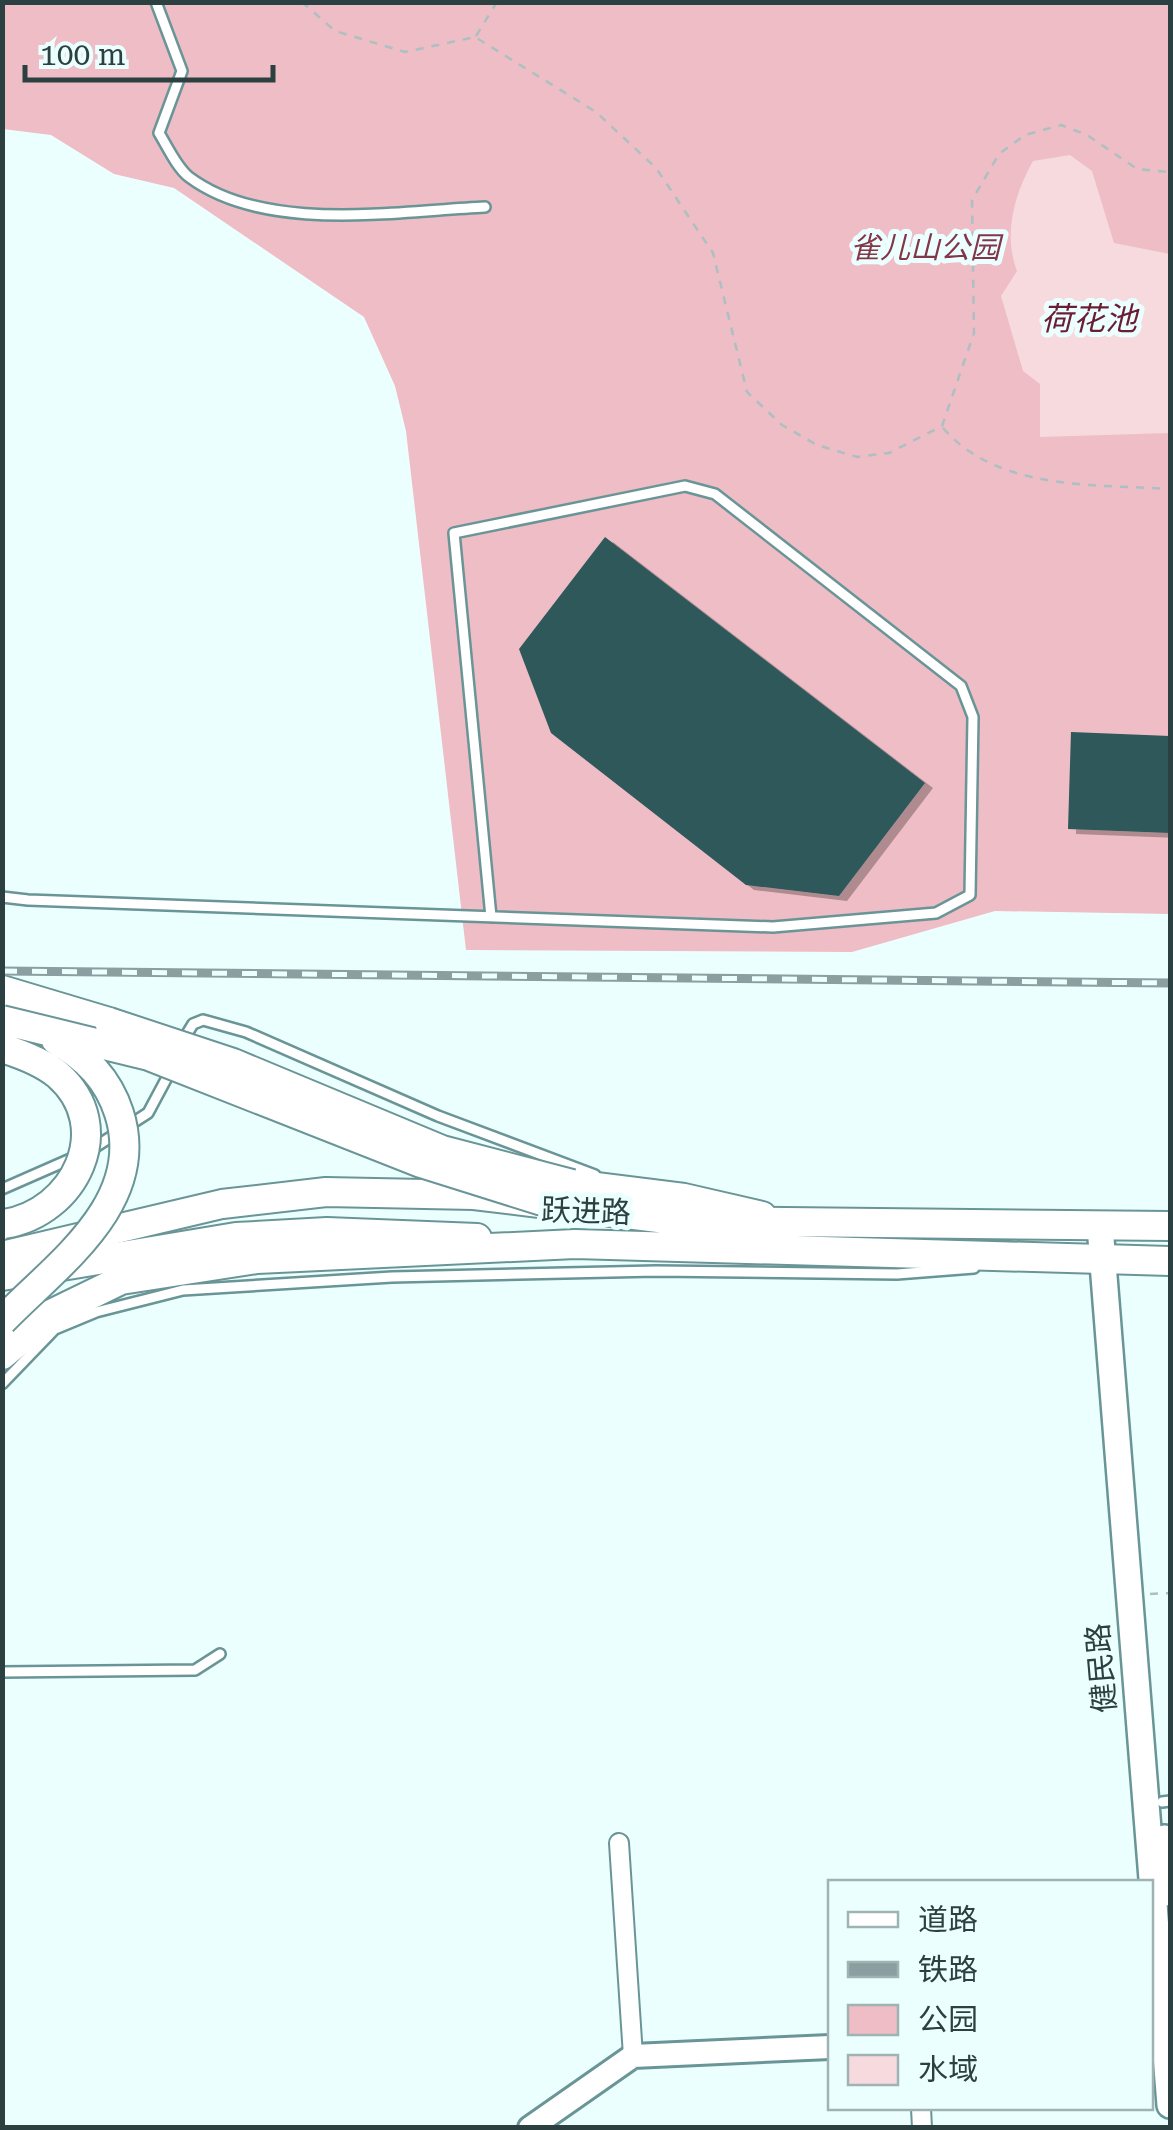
<svg xmlns="http://www.w3.org/2000/svg" width="1173" height="2130" viewBox="0 0 1173 2130" font-family="'Roboto Serif','Noto Sans SC',serif">
  <style>
    .green { fill: #eebdc5 }
    .water { fill: #f6dade }
    .building { fill: #2e585a; filter: url(#shadow) }
    .lines { fill: none; stroke-linecap: round; stroke-linejoin: round }
    .service-casing { stroke: #6a9597; stroke-width: 14 }
    .minor-casing { stroke: #6a9597; stroke-width: 22 }
    .tertiary-casing { stroke: #6a9597; stroke-width: 28 }
    .secondary-casing { stroke: #6a9597; stroke-width: 30 }
    .primary-casing { stroke: #6a9597; stroke-width: 32 }
    .trunk-casing { stroke: #6a9597; stroke-width: 32 }
    .path { stroke: #adc0c1; stroke-width: 2.5; stroke-dasharray: 8 8; stroke-linecap: butt }
    .service { stroke: #fff; stroke-width: 9 }
    .minor { stroke: #fff; stroke-width: 18 }
    .tertiary { stroke: #fff; stroke-width: 22 }
    .secondary { stroke: #fff; stroke-width: 25 }
    .primary { stroke: #fff; stroke-width: 28 }
    .trunk { stroke: #fff; stroke-width: 28 }
    .rail-casing { stroke: #8c9fa0; stroke-width: 9 }
    .rail { stroke: #ecffff; stroke-width: 5; stroke-dasharray: 15; stroke-linecap: butt }
    .primary-bridge-casing { stroke: #6a9597; stroke-width: 32; stroke-linecap: butt }
    .primary-bridge { stroke: #fff; stroke-width: 28 }
    .labels { text-anchor: middle; dominant-baseline: central; stroke-width: 10; stroke-linejoin: round; paint-order: stroke }
    .park-label { font-size: 30px; font-style: italic; fill: #853548; stroke: #ecffff }
    .street-label { font-size: 30px; fill: #2d4041; stroke: #ecffff }
    .water-label { font-size: 32px; font-style: italic; fill: #6b1e33; stroke: #ecffff }
  </style>
  <defs>
    <filter id="shadow"><feDropShadow dx="8" dy="5" stdDeviation="0" flood-color="#0004"/></filter>
  </defs>
  <rect width="100%" height="100%" fill="#ecffff"/>
  <!-- green -->
  <path class="green" d="M 3,3 L 1170,3 L 1170,914 L 995,911 L 852,952 L 466,950 L 406,431 L 395,386 L 364,317 L 174,188 L 114,174 L 51,135 L 3,129 Z"/>
  <!-- water -->
  <path class="water" d="M 1070,155 L 1092,171 L 1114,243 L 1170,254 L 1170,433 L 1040,437 L 1040,384 L 1023,371 L 1001,296 L 1017,271 C 1003,234 1014,195 1033,161 Z"/>
  <!-- building -->
  <path class="building" d="M 605,537 L 925,783 L 839,896 L 746,885 L 551,733 L 519,649 Z
    M 1071,732 L 1170,736 L 1170,833 L 1068,829 Z"/>
  <g class="lines">
    <defs>
      <path id="service" d="M 156,2 L 182,71 L 159,133 C 167,146 177,168 189,177 C 265,234 397,211 485,207
        M 2,897 L 28,900 L 773,927 L 936,913 L 970,895 L 973,717 L 961,686 L 715,494 L 685,486 L 454,533 L 491,917
        M 182,1042 L 193,1024 L 203,1020 L 246,1032 L 438,1116 L 595,1175
        M 89,1151 L 148,1113 L 171,1070
        M 2,1189 L 75,1157
        M 2,1384 L 55,1329 L 96,1312 L 183,1290 L 392,1277 L 656,1271 L 897,1274 L 974,1268
        M 2,1672 L 195,1670 L 220,1654
        M 1162,1802 L 1170,1801"/>
      <path id="minor" d="M 619,1843 L 633,2056
        M 921,2108 L 922,2128"/>
      <path id="tertiary" d="M 530,2128 L 633,2056 L 830,2047"/>
      <path id="secondary" d="M 1100,1226 L 1170,2105
        M 1165,1838 L 1170,1893"/>
      <path id="primary" d="M 2,990 L 109,1022
        M 572,1184 L 684,1198 L 762,1216
        M 2,1276 L 236,1237 L 327,1232 L 477,1238"/>
      <path id="trunk" d="M 2,1256 L 222,1204 L 326,1192 L 474,1195 L 682,1221 L 1170,1226
        M 2,1355 L 51,1314 L 121,1280 L 257,1259 L 575,1244 L 1170,1261"/>
    </defs>
    <!-- service casing -->
    <use href="#service" class="service-casing"/>
    <!-- minor casing -->
    <use href="#minor" class="minor-casing"/>
    <!-- tertiary casing -->
    <use href="#tertiary" class="tertiary-casing"/>
    <!-- secondary casing -->
    <use href="#secondary" class="secondary-casing"/>
    <!-- primary casing -->
    <use href="#primary" class="primary-casing"/>
    <!-- trunk casing -->
    <use href="#trunk" class="trunk-casing"/>
    <!-- path -->
    <path class="path" d="M 302,2 L 335,31 L 405,52 L 475,37 L 596,112 L 656,168 L 713,253 L 747,392 L 782,425 L 817,445 L 857,457 L 889,453 L 942,426 L 974,333 L 972,200 L 999,154 L 1025,135 L 1061,125 L 1087,135 L 1137,169 L 1170,172
      M 476,36 L 497,2
      M 943,428 C 998,491 1093,484 1170,489
      M 1150,1594 L 1170,1593"/>
    <!-- service -->
    <use href="#service" class="service"/>
    <!-- minor -->
    <use href="#minor" class="minor"/>
    <!-- tertiary -->
    <use href="#tertiary" class="tertiary"/>
    <!-- secondary -->
    <use href="#secondary" class="secondary"/>
    <!-- primary -->
    <use href="#primary" class="primary"/>
    <!-- trunk -->
    <use href="#trunk" class="trunk"/>
    <defs>
      <path id="rail" d="M 2,971 L 1170,983"/>
    </defs>
    <!-- rail casing -->
    <use href="#rail" class="rail-casing"/>
    <!-- rail -->
    <use href="#rail" class="rail"/>
    <defs>
      <path id="primary-bridge" d="M 2,1020 L 149,1056 L 421,1163 L 558,1206
        M 109,1022 L 233,1063 L 442,1150 L 572,1184
        M 2,1048 C 21,1054 43,1062 58,1075 C 117,1127 75,1213 4,1224
        M 2,1321 C 56,1265 148,1203 119,1113 C 108,1079 87,1058 56,1040"/>
    </defs>
    <!-- primary-bridge casing -->
    <use href="#primary-bridge" class="primary-bridge-casing"/>
    <!-- primary-bridge -->
    <use href="#primary-bridge" class="primary-bridge"/>
  </g>
  <g class="labels">
    <!-- park labels -->
    <g class="park-label">
      <text x="925" y="247">雀儿山公园</text>
    </g>
    <!-- street labels -->
    <g class="street-label">
      <text transform="translate(586 1211) rotate(2)">跃进路</text>
      <text transform="translate(1101 1668) rotate(-95)">健民路</text>
    </g>
    <!-- water labels -->
    <g class="water-label">
      <text x="1089" y="319">荷花池</text>
    </g>
  </g>
  <!-- border -->
  <rect width="1173" height="2130" fill="none" stroke="#2d4041" stroke-width="10"/>
  <!-- legend -->
  <rect x="828" y="1880" width="325" height="230" fill="#ecffff" stroke="#a0b3b3" stroke-width="2.5"/>
  <rect x="848" y="1912" width="50" height="15" fill="#ffffff" stroke="#a0b3b3" stroke-width="2.5"/>
  <text x="918" y="1930" font-size="30" fill="#2d4041">道路</text>
  <rect x="848" y="1962" width="50" height="15" fill="#8c9fa0" stroke="#a0b3b3" stroke-width="2.5"/>
  <text x="918" y="1980" font-size="30" fill="#2d4041">铁路</text>
  <rect x="848" y="2005" width="50" height="30" fill="#eebdc5" stroke="#a0b3b3" stroke-width="2.5"/>
  <text x="918" y="2030" font-size="30" fill="#2d4041">公园</text>
  <rect x="848" y="2055" width="50" height="30" fill="#f6dade" stroke="#a0b3b3" stroke-width="2.5"/>
  <text x="918" y="2080" font-size="30" fill="#2d4041">水域</text>
  <!-- scale -->
  <path d="M25 65v15h248v-15" fill="none" stroke="#2d4041" stroke-width="5"/>
  <text x="40" y="65" font-size="30" fill="#2d4041" stroke="#ecffff" stroke-width="8" paint-order="stroke">100 m</text>
</svg>
